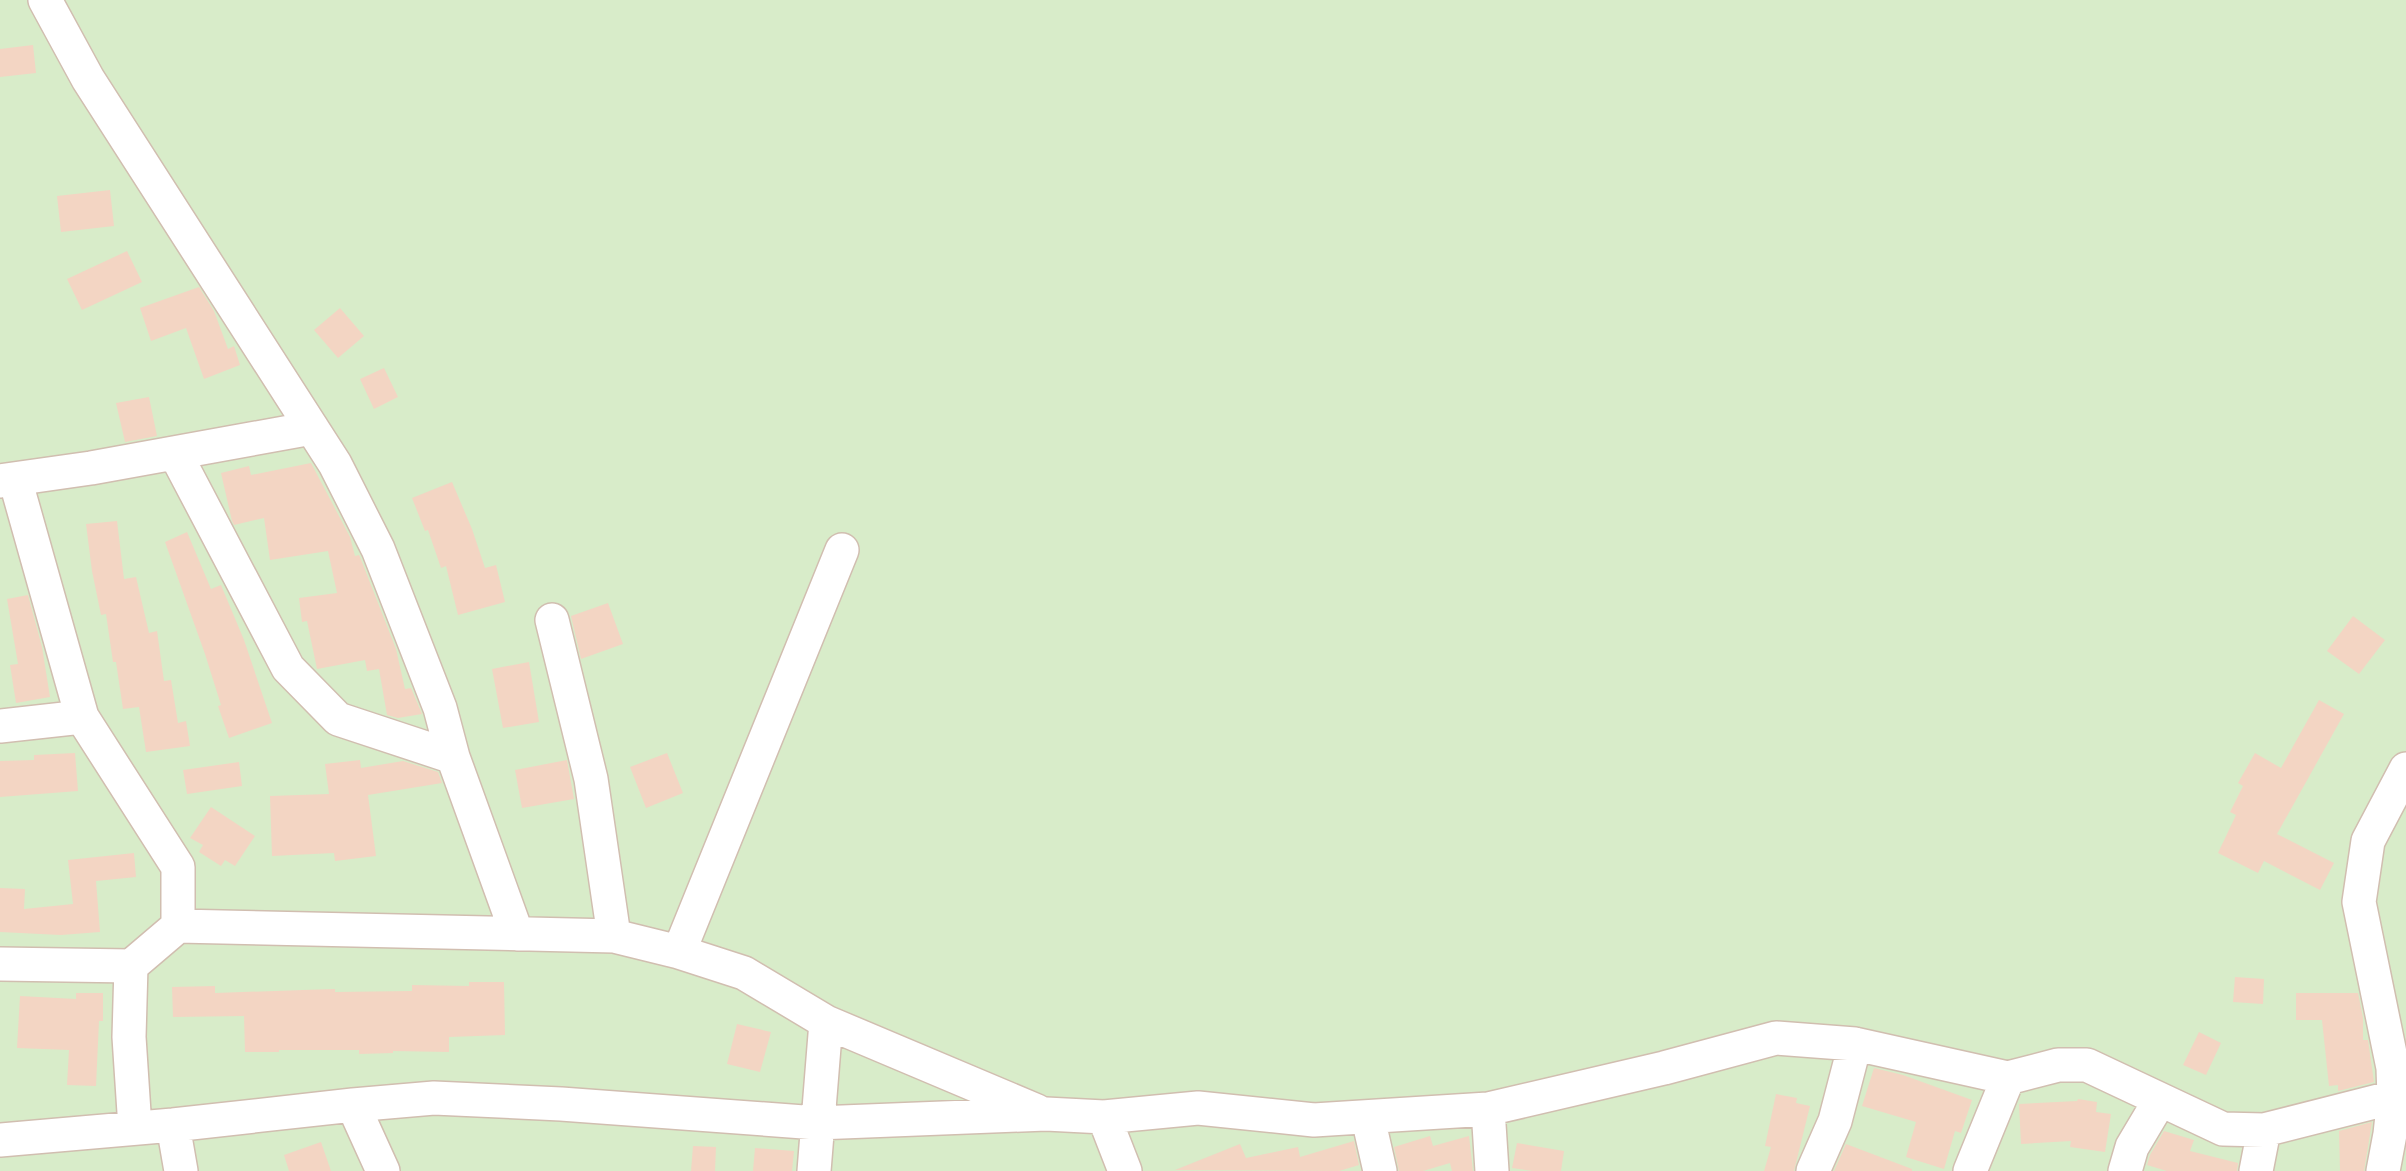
<svg xmlns="http://www.w3.org/2000/svg" width="2406" height="1171" viewBox="0 0 2406 1171" font-family="'Fira Sans Condensed',sans-serif">
  <style>
    .green { fill: #d8ecc9 }
    .building { fill: #f3d5c3 }
    .lines { fill: none; stroke-linecap: round; stroke-linejoin: round }
    .minor-casing { stroke: #d1beb0; stroke-width: 36 }
    .minor { stroke: #fff; stroke-width: 33 }
  </style>
  <rect width="100%" height="100%" fill="#fdf6ec"/>
  <!-- green -->
  <path class="green" d="M 0,0 L 2406,0 L 2406,1171 L 0,1171 Z"/>
  <!-- building -->
  <path class="building" d="M 33,45 L 36,73 L 0,77 L 0,49 Z
    M 110,190 L 114,226 L 61,232 L 57,196 Z
    M 127,251 L 142,282 L 82,310 L 67,279 Z
    M 199,287 L 214,311 L 228,349 L 234,346 L 240,365 L 204,379 L 186,328 L 151,341 L 140,308 Z
    M 340,308 L 364,336 L 338,358 L 314,330 Z
    M 384,368 L 398,397 L 374,409 L 360,379 Z
    M 149,397 L 157,436 L 125,442 L 116,403 Z
    M 311,463 L 350,537 L 355,556 L 359,555 L 360,557 L 396,649 L 405,689 L 411,688 L 422,714 L 398,718 L 387,715 L 379,669 L 367,671 L 365,660 L 317,669 L 307,621 L 302,622 L 299,598 L 337,593 L 328,551 L 270,560 L 264,518 L 234,525 L 232,521 L 221,473 L 249,466 L 251,475 Z
    M 452,482 L 472,529 L 485,568 L 496,565 L 505,602 L 458,615 L 446,566 L 441,568 L 428,530 L 425,531 L 412,498 Z
    M 117,521 L 124,579 L 136,577 L 149,633 L 157,631 L 164,681 L 171,680 L 178,723 L 186,721 L 190,746 L 146,752 L 139,707 L 123,709 L 116,662 L 113,662 L 106,614 L 101,615 L 92,571 L 86,524 Z
    M 187,532 L 211,589 L 221,585 L 244,640 L 272,723 L 229,738 L 218,706 L 221,705 L 205,654 L 165,542 Z
    M 28,595 L 42,647 L 50,697 L 16,703 L 10,665 L 18,664 L 7,599 Z
    M 608,603 L 623,644 L 581,659 L 571,616 Z
    M 2353,616 L 2385,640 L 2359,674 L 2327,651 Z
    M 529,662 L 539,722 L 503,728 L 492,669 Z
    M 2319,700 L 2344,714 L 2277,834 L 2334,863 L 2320,890 L 2264,861 L 2258,873 L 2218,853 L 2236,815 L 2230,812 L 2243,786 L 2238,783 L 2255,753 L 2281,768 Z
    M 75,753 L 78,791 L 0,797 L 0,761 L 34,760 L 34,755 Z
    M 667,753 L 683,793 L 646,808 L 630,767 Z
    M 360,760 L 361,768 L 403,761 L 438,772 L 442,783 L 368,795 L 376,856 L 335,861 L 334,853 L 272,856 L 270,796 L 329,794 L 325,764 Z
    M 567,760 L 574,799 L 522,808 L 515,770 Z
    M 239,762 L 242,786 L 187,794 L 183,770 Z
    M 211,807 L 255,836 L 235,866 L 225,860 L 221,866 L 199,852 L 203,845 L 190,838 Z
    M 134,853 L 136,877 L 96,881 L 100,932 L 61,935 L 0,932 L 0,888 L 25,889 L 24,909 L 73,904 L 68,860 Z
    M 2235,977 L 2264,979 L 2263,1004 L 2233,1002 Z
    M 469,982 L 504,982 L 505,1035 L 449,1037 L 449,1052 L 393,1051 L 393,1053 L 359,1054 L 359,1050 L 279,1050 L 279,1052 L 245,1052 L 244,1016 L 173,1017 L 172,987 L 215,986 L 215,993 L 303,990 L 335,989 L 335,992 L 412,991 L 412,985 L 469,986 Z
    M 76,993 L 103,993 L 103,1021 L 99,1021 L 96,1086 L 67,1085 L 69,1050 L 17,1048 L 20,996 L 76,999 Z
    M 2296,993 L 2358,993 L 2363,1018 L 2363,1040 L 2368,1040 L 2374,1082 L 2338,1091 L 2338,1085 L 2329,1086 L 2322,1020 L 2296,1020 Z
    M 737,1024 L 771,1032 L 760,1072 L 727,1064 Z
    M 2199,1032 L 2221,1043 L 2206,1075 L 2183,1065 Z
    M 1874,1068 L 1903,1075 L 1972,1100 L 1961,1133 L 1955,1131 L 1944,1169 L 1906,1157 L 1916,1122 L 1862,1106 Z
    M 1776,1094 L 1797,1098 L 1796,1103 L 1810,1106 L 1794,1171 L 1764,1171 L 1771,1147 L 1765,1146 Z
    M 2078,1099 L 2097,1102 L 2096,1112 L 2111,1114 L 2105,1152 L 2070,1147 L 2071,1141 L 2021,1144 L 2019,1104 L 2077,1101 Z
    M 2372,1122 L 2364,1171 L 2340,1171 L 2339,1131 Z
    M 2164,1131 L 2194,1140 L 2190,1151 L 2238,1163 L 2237,1171 L 2167,1171 L 2147,1165 L 2150,1155 Z
    M 1430,1136 L 1433,1146 L 1469,1136 L 1473,1171 L 1452,1171 L 1450,1163 L 1423,1171 L 1399,1171 L 1394,1147 Z
    M 1354,1141 L 1359,1165 L 1339,1171 L 1175,1170 L 1240,1144 L 1246,1158 L 1298,1147 L 1300,1157 Z
    M 321,1142 L 331,1171 L 289,1171 L 284,1155 Z
    M 1517,1143 L 1564,1151 L 1561,1171 L 1533,1171 L 1512,1168 Z
    M 1846,1144 L 1912,1169 L 1912,1171 L 1834,1171 Z
    M 693,1146 L 716,1147 L 715,1171 L 691,1171 Z
    M 755,1148 L 794,1151 L 792,1171 L 753,1171 Z"/>
  <g class="lines">
    <defs>
      <path id="minor" d="M 45,0 L 88,79 L 335,464 L 378,549 L 440,708 L 453,757 L 517,934
        M 175,453 L 288,668 L 338,719 L 453,757
        M 15,479 L 82,717 L 178,867 L 178,926
        M 0,481 L 91,468 L 312,428
        M 552,620 L 591,779 L 614,936
        M 0,726 L 82,717
        M 679,952 L 842,550
        M 0,964 L 131,966
        M 353,1105 L 434,1098 L 561,1104 L 817,1123 L 1046,1114 L 1104,1117 L 1198,1108 L 1314,1120 L 1488,1109 L 1664,1068 L 1776,1038 L 1855,1044 L 2008,1078 L 2058,1065 L 2087,1065 L 2223,1129 L 2264,1130 L 2394,1097
        M 1488,1109 L 1492,1171
        M 1104,1117 L 1125,1171
        M 1368,1118 L 1380,1171
        M 173,1125 L 181,1171
        M 135,1128 L 129,1037 L 131,966 L 178,926 L 614,936 L 679,952 L 744,973 L 826,1022 L 1037,1111
        M 0,1140 L 173,1125 L 353,1105 L 383,1171
        M 814,1171 L 826,1022
        M 1813,1171 L 1835,1121 L 1855,1044
        M 1970,1171 L 2008,1078
        M 2125,1171 L 2132,1147 L 2160,1100
        M 2256,1171 L 2264,1130
        M 2383,1171 L 2390,1134 L 2394,1097 L 2393,1068 L 2359,902 L 2368,841 L 2406,769"/>
    </defs>
    <!-- minor casing -->
    <use href="#minor" class="minor-casing"/>
    <!-- minor -->
    <use href="#minor" class="minor"/>
  </g>
</svg>
